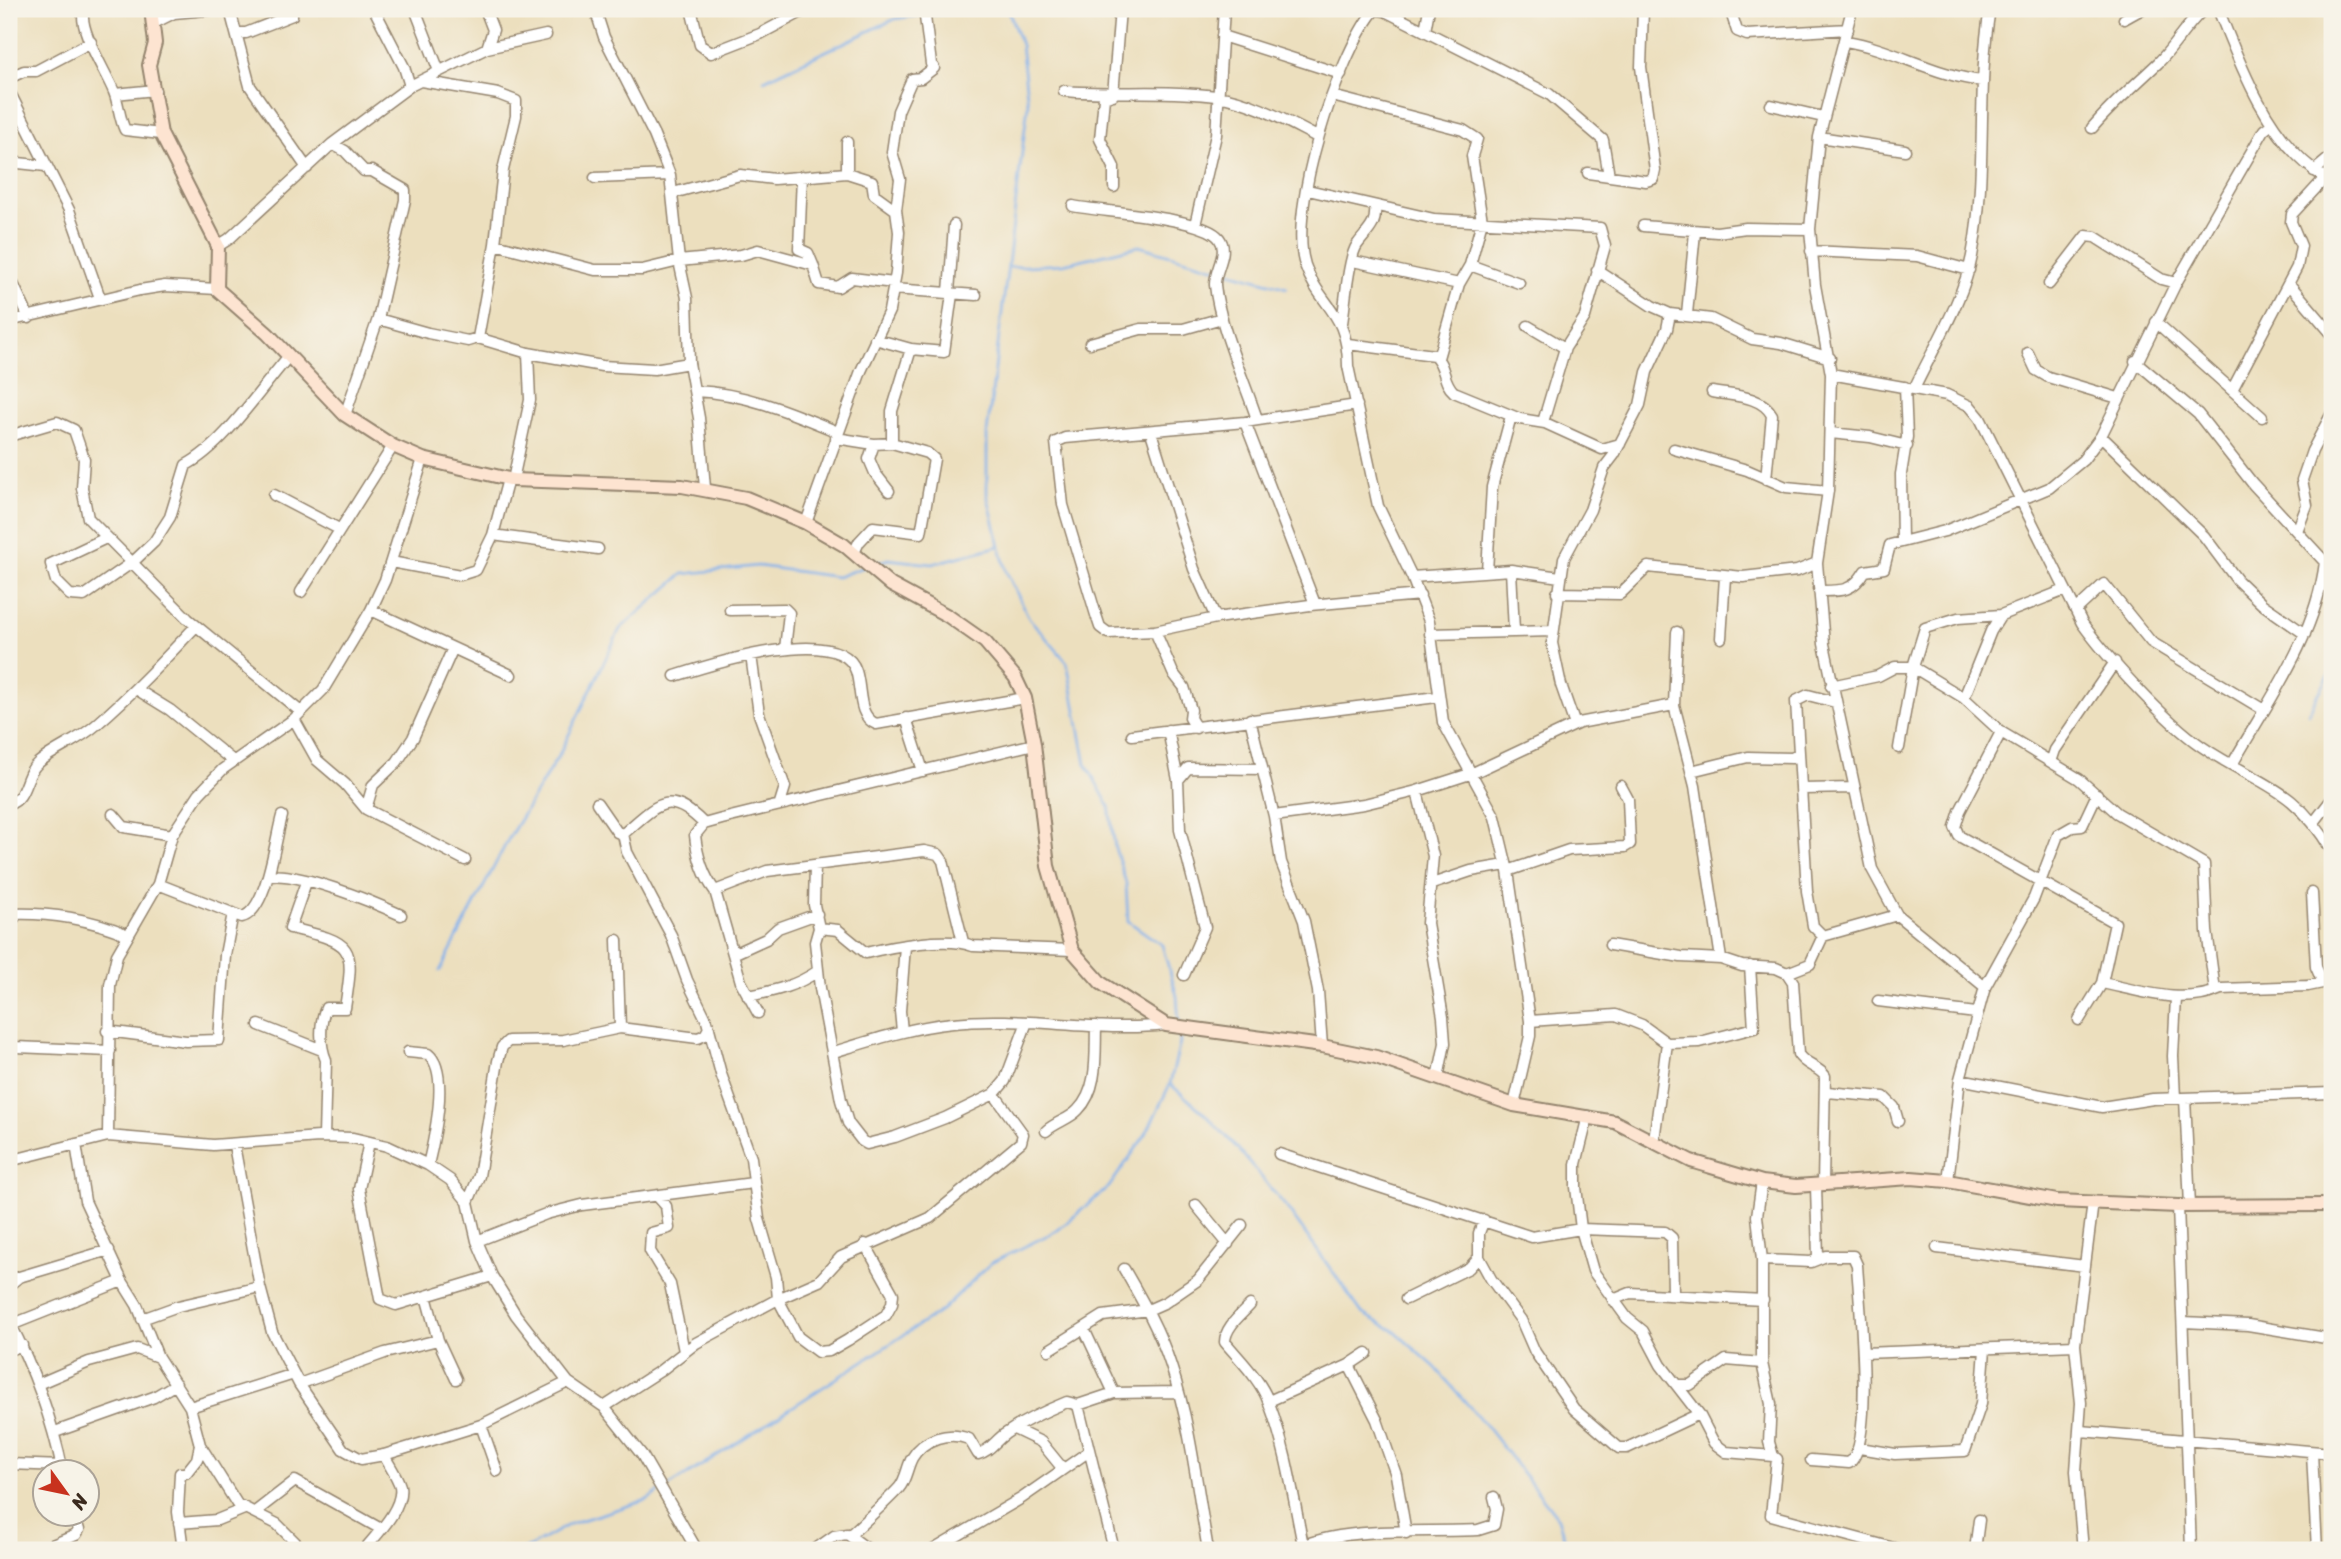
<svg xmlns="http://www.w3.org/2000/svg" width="2341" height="1559" viewBox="0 0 2341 1559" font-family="Sriracha,sans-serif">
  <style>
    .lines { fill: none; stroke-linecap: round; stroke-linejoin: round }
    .stream { stroke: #81b0eb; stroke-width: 2.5 }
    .street-casing { stroke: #94846e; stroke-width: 13 }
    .secondary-casing { stroke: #94846e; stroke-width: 16 }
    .street { stroke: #fff; stroke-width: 10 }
    .secondary { stroke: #fde4d1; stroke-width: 12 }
  </style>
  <rect width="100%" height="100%" fill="#f7f3e8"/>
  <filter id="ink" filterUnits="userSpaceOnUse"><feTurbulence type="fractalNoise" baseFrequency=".0143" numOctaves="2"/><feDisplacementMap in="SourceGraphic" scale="14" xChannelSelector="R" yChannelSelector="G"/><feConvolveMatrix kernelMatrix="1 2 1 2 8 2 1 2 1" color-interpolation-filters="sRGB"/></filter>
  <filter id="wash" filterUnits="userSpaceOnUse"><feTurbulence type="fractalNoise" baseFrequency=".00686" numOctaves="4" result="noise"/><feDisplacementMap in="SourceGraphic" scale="28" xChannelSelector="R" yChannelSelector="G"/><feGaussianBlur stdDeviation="1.57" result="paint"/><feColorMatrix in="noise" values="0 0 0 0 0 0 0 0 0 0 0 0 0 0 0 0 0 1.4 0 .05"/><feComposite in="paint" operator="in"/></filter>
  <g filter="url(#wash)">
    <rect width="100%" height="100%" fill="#ecdfbe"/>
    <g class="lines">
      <!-- stream -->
      <path class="stream" d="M 1008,9 L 1021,45 L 1028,104 L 987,433 L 987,494 L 1006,571 L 1029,618 L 1067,662 L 1086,764 L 1109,806 L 1115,848 L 1126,883 L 1128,921 L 1162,945 L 1177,996 L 1179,1023
        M 929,15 L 980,9
        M 764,80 L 895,19 L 922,15
        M 1008,267 L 1063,264 L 1139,246 L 1216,268
        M 1223,270 L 1287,288
        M 874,564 L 888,559 L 932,564 L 999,546
        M 2308,713 L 2332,670
        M 440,971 L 510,836 L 560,753 L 620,629 L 683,574 L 758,566 L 837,577 L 864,567
        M 1170,1084 L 1203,1112 L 1239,1150 L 1287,1208 L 1362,1313 L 1393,1330 L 1435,1367 L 1482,1421 L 1558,1518 L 1568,1550
        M 665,1489 L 941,1311 L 991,1263 L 1058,1230 L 1109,1187 L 1146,1134 L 1170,1084 L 1180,1042 L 1179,1030
        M 524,1550 L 572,1523 L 647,1500 L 659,1492"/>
    </g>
  </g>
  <g filter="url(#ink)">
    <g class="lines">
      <defs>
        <path id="street" d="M 84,9 C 77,28 106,72 114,92 C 119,104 119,118 125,130 L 161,134
          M 223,9 L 230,10 L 236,33 L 246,33 L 292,15 L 291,9
          M 374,9 L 404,67 L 410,86
          M 415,9 L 439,71
          M 485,9 L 493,30 L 487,48
          M 595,9 L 604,37 L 654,135 L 670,175 L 679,261 L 687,298 L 689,363 L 699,418 L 705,488
          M 691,9 L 700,45 L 711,53 L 760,34 L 807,9
          M 1371,9 L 1385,11 L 1549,94 L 1603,140 L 1609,176
          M 1730,9 L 1737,31 L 1747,35 L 1848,29
          M 1852,9 L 1819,137 L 1810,229 L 1815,285 L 1831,374 L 1828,491 L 1817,563 L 1824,644 L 1872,869 L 1897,915 L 1985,987
          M 2218,9 C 2240,64 2265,133 2314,170 C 2320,175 2327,177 2332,182
          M 1373,12 C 1338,56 1287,211 1305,265 C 1320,308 1348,310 1348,366 L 1378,506 L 1412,577 L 1429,621 L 1443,722 L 1495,817 L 1508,871 L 1530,1021 L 1530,1036 L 1514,1105
          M 2124,19 L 2142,9
          M 154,23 L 174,13 L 217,9
          M 1425,31 L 1429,9
          M 236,33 L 250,86 L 307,168
          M 1222,36 L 1341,74
          M 1846,41 C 1894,49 1934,76 1983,81
          M 9,78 L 24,71 L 36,71 L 91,42
          M 421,81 L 498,94 L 516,101 L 516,116 L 503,170 L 495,244 L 478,338
          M 9,91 L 69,210 L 100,298
          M 1064,91 C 1115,95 1166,89 1216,96 C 1252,101 1286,121 1317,137
          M 115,94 L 155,90
          M 1112,95 L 1104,98 L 1100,139 L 1114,167 L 1114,187
          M 1113,95 L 1120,9
          M 1332,96 L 1463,130 L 1477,139 L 1472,156 L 1482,221 L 1470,265 L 1459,284 L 1438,358
          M 1771,105 L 1823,117
          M 2092,128 C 2112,104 2135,85 2158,63 C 2175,46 2186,25 2204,9
          M 1819,137 L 1905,150
          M 847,142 L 847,173 L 872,181 L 874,194 L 896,210
          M 332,144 L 345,151 L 364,171 L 372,171 L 405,190 L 405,200 L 378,319 L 345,415
          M 9,162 L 46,166
          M 2314,171 L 2332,156
          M 1588,173 L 1646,181 L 1653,179 L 1655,170 L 1641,67 L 1643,9
          M 802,176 L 799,249 L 808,253 L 813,265
          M 595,178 L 670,175
          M 1308,190 L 1434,219 L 1600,228 L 1605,246 L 1585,317 L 1565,348 L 1543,422
          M 673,193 L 740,175 L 774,179 L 847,173
          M 1073,206 C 1102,212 1203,217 1219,238 C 1230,252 1214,270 1215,285 C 1219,325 1244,380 1257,419
          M 1195,225 L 1216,135 L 1224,9
          M 1643,226 L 1717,232 L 1746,228 L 1810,229
          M 495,244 L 595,270 L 642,270 L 679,261 L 741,255 L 758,250 L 813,265 L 819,284 L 838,287 L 852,278 L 894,283
          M 218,246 L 229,239 L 332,144 L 410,86 L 487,48 L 546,35
          M 1811,251 L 1917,256 L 1969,270
          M 1353,261 L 1459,284
          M 1470,265 L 1519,283
          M 1597,270 L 1652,306 L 1670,314 L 1711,319 L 1752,339 L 1781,343 L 1830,358
          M 9,275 L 29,318
          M 2049,284 L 2086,236 L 2095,237 L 2161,279 L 2176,283
          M 2290,285 L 2332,334
          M 893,289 L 976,295
          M 949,292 L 954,225
          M 1687,314 L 1695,232
          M 378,319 L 428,333 L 468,341 L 478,338 L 528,353 L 602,366 L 654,369 L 689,363
          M 9,321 L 140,290 L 165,286 L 217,289
          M 2156,322 L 2262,417
          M 1342,323 C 1345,306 1348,258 1357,245 C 1367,231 1377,226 1375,207
          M 1528,326 L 1565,348
          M 875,339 L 911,349 L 944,352 L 952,294
          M 1090,343 L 1141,329 L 1183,329 L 1222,318
          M 1348,344 L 1434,355 C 1446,365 1442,382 1454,392 L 1520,419 L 1545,423 L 1602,449 L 1620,444
          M 2028,353 L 2036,370 L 2048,377 L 2118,398
          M 2135,361 L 2198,414 L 2253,484 L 2325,562 C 2316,636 2269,700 2233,763
          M 1831,374 L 1947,395 L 1970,406 L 1980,418 L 2082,623 C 2107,658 2166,722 2201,746 C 2258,785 2294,785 2332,851
          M 1914,389 C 1933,349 1964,298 1972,256 C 1988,174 1976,90 1990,9
          M 2232,390 L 2297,267 L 2301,246 L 2291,222 L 2292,214 L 2326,177
          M 695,391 C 746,393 792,413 838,432
          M 1712,392 C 1733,396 1761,395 1772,415 L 1766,479
          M 1357,405 L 1245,422 L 1065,438 L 1056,442 L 1063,505 L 1096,615 L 1100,627 L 1108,633 L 1155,631 L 1216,618 L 1310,605 L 1420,595
          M 1245,422 L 1315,604
          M 1151,432 L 1194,569 L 1216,618
          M 1830,433 L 1870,437 L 1907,446
          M 9,436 L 57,422 L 74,430 L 84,459 L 82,488 L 88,518 L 188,619 L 301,712
          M 2101,436 L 2204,536 L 2237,580 L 2262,604 L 2305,634
          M 836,438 L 874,444
          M 1674,449 L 1747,470 L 1786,487 L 1828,491
          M 513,480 L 530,400 L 528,353
          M 889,491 L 875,473 L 869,459 L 874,444 L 892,443 L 892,411 L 911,349
          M 274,495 L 339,529
          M 806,523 L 861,371 L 889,311 L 896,273 L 899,232 L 896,210 L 900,179 L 892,152 L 898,111 L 912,79 L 921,78 L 934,68 L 931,64 L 924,9
          M 2297,531 L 2307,505 L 2302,480 L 2312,451 L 2332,413
          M 493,535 L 598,549
          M 106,538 L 51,564 L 56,581 L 70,595 L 84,596 L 133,562 L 154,542 L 170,517 L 186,465 C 224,445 260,389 289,356
          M 1902,542 L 1901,474 L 1907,437 L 1905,387
          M 854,553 L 859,542 L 873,527 L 921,533 L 934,459 L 927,453 L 892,443
          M 391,562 L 460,575 L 476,570 L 493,535 L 508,479
          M 1511,570 L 1514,631
          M 1487,571 L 1492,487 L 1511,416
          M 1412,577 L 1511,570 L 1560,577
          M 1819,591 C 1841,591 1853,592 1865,571 L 1884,568 L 1890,545 L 1945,531 L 2049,488 L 2083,460 L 2101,436 L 2176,283 L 2264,130 L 2272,124
          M 301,592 L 393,446
          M 1557,593 L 1620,594 L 1648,567 L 1743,577 L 1797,571 L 1817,563
          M 371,610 L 511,675
          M 730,610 L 785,609 L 789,613 L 785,649
          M 2076,610 L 2104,584 L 2151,642 L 2264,710
          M 1155,631 L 1173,673 L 1184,687 L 1191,710 L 1190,718 L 1196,728
          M 1677,632 L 1674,705 L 1695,786 L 1721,959
          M 1430,634 L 1552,631
          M 1721,638 L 1725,577
          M 751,655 L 759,714 L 785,787 L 780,803
          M 675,676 C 709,665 841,622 856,671 C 862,689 857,716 876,724 L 1025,698
          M 1831,686 L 1878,676 L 1895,667 L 1913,667 L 1964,698 L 2001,732 L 2079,779 L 2117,813 L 2204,864 L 2207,931 L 2215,991
          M 136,689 L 170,710 L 233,761
          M 1964,698 L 1991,631 L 2001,615
          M 906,718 L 923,771
          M 294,719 L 317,760 L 345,784 L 366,809 L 465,860
          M 1250,719 L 1274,816 L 1281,862 L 1304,921 L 1318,991 L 1322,1046
          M 1575,725 L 1561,685 L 1552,643 L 1564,558 L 1590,510 L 1604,468 L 1614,455 L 1640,405 L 1647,372 L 1667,329 L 1670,314
          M 1168,730 L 1178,780
          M 2001,732 L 1960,811 L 1955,827 L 1959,836 L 2115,923 L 2102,983 L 2079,1020
          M 1132,735 L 1437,697
          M 1899,748 L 1913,667 L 1925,628 L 1958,618 L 2001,615 L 2065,590
          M 2051,762 L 2055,750 L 2115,662
          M 1691,771 L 1748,757 L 1792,758 L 1797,755
          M 1803,789 L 1854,788
          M 1417,791 L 1433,856 L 1427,923 L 1443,1017 L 1445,1043 L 1438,1078
          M 597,803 L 617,832 L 623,834 L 627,852 L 671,935 L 687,980 L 707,1021 L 721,1074 L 751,1158 L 759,1219 L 776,1277 L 778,1299 L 798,1337 L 818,1352 L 829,1351 L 848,1340 L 886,1315 L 892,1304 L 893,1294 L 865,1244
          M 9,804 C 27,799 24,774 38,763 C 56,748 79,740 96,725 C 132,694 164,660 196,626
          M 366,809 L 373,785 L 397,762 L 413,738 L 453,648
          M 113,814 L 124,827 L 172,835
          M 1274,816 L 1364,804 L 1417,791 L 1473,773 L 1579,723 L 1674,705
          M 2315,821 L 2332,799
          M 623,834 C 656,806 668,787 704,824
          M 815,865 L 814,905 L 819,928 L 815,942 L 820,988 L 841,1100 L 848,1123 L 862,1141 L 867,1144 L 895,1137 L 945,1118 L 994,1094 L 1005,1081 L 1027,1022
          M 1508,871 L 1569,850 L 1625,847 L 1630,844 L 1628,799 L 1621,786
          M 269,876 C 298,871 373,902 401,915
          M 306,882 L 290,928 C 354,943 355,944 345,1008 L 326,1008 C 319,1023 320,1046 326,1060 L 324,1137
          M 158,884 L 242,917 C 267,911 275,840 282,816
          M 1432,884 L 1471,871 L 1506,865
          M 715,891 L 767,871 L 924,851 L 938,854 L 943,861 L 963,942
          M 2312,893 L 2316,967 L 2323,983
          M 9,914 C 48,912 92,919 128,935
          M 819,928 L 838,930 L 866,953 C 893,946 948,936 973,946 L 1072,950
          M 1823,936 L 1813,926 L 1807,891 L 1796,701 L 1808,695 L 1835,702
          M 9,937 L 12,920 L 18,914
          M 617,940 L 620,1028
          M 1610,945 L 1681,957 L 1721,959 L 1742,966 L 1776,968 L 1787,973 L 1793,982 L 1798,1054 C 1805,1066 1818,1066 1825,1076 L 1823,1185
          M 733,954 L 766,939 L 778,928 L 817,914
          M 1787,973 L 1810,964 L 1823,936 L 1897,915
          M 1184,975 L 1205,927 L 1180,830 L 1178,780 L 1188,768 L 1262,769
          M 2102,983 C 2141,991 2183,1006 2221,989 L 2308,986 L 2332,981
          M 748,996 C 775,991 796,986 818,971
          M 1878,1001 L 1976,1013
          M 758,1013 L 741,982 L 715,891 C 703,875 697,855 695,835 L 704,824 L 722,819 L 1034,744
          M 1530,1021 L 1616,1015 L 1642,1025 L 1667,1043 L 1700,1042 L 1754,1028 L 1750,966
          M 259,1025 L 322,1050
          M 107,1031 L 186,1041 L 219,1040 L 225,955 L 233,913
          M 902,1031 L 900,1011 L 905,946
          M 9,1044 L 16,1047 L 110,1051
          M 408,1052 L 428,1054 C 450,1071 434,1140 428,1165
          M 834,1052 C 873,1040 912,1027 953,1023 C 1023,1015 1095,1033 1166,1025
          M 1960,1079 L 2102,1107 L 2153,1099 L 2332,1093
          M 1827,1092 L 1884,1097 L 1894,1107 L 1898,1121
          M 2175,1098 L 2173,1056 L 2176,998
          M 2185,1098 L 2190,1206
          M 1588,1116 L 1576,1164 L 1576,1187 L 1581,1229 L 1593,1271 L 1627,1318 L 1643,1331 L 1661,1365 L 1699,1414 L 1714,1443 L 1726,1452 L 1773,1456
          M 1046,1131 C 1056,1122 1070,1119 1078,1110 C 1099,1089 1095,1053 1096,1026
          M 108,1136 L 110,985 L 117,955 L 158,884 L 172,835 L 199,794 L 223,769 L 294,719 L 323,690 L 371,610 L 385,580 L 423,459
          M 1654,1140 L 1667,1043
          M 369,1142 L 359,1189 L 380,1299 L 396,1305 L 492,1276
          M 76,1144 L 85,1201 L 122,1281 L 137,1305 L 158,1357 L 190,1407 L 200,1445 L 237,1504 L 277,1524 L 303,1550
          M 234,1145 L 260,1287 L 272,1332 L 299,1384 L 343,1449 L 361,1459 L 384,1455 L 481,1425 L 568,1382
          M 1279,1154 L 1532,1237 L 1581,1229 L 1665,1232 L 1672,1238 L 1673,1293
          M 9,1161 L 108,1136 L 213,1145 L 319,1137 L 353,1138 L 387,1146 L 428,1165 L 450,1180 L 468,1202 L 477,1241 L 492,1276 L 516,1315 L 568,1382 L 604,1407 L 642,1455 L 697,1550
          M 1948,1181 L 1960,1079 L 1985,987 L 2034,898 L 2058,835 L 2072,827 L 2082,826 L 2097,794
          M 1762,1182 L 1757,1216 L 1762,1260 L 1762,1363 L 1771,1404 L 1769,1442 L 1773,1456 L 1777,1459 L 1771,1515 L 1901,1550
          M 1816,1186 L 1818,1258
          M 658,1197 L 666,1206 L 669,1228 L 651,1233 L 650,1251 L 670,1284 L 684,1351
          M 468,1202 L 479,1176 L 498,1061 L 502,1047 L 508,1041 L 563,1040 L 620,1028 L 698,1038 L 705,1035 L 709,1028
          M 1196,1205 L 1228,1244
          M 2178,1206 L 2191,1550
          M 1484,1220 L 1479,1233 L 1479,1257 L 1491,1279 L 1521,1320 L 1535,1352 L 1574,1409 L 1619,1448 L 1627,1448 L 1699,1414
          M 477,1241 L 546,1214 L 582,1205 L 753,1183
          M 1937,1248 L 2085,1266
          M 1762,1260 L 1811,1262 L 1826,1256 L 1853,1256 L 1857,1265 C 1859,1299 1875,1446 1849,1463 L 1811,1460
          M 1124,1269 C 1142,1300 1160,1331 1171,1366 C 1191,1426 1197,1488 1208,1550
          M 9,1285 L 19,1277 L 109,1250
          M 426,1296 L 438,1340 L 456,1379
          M 1406,1299 L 1469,1268 L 1479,1257
          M 1613,1300 L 1630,1293 L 1763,1300
          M 1250,1305 C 1241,1315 1225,1327 1225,1342 C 1240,1360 1261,1380 1269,1403 C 1287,1450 1294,1502 1304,1550
          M 142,1319 L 178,1306 L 260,1287
          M 9,1321 C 34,1369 52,1419 63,1472
          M 2183,1322 L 2248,1325 L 2332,1339
          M 11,1325 L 122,1281
          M 1084,1329 L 1114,1393
          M 9,1350 L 22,1345
          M 1049,1350 L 1103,1316 L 1148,1310 L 1166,1302 L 1198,1280 L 1242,1225
          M 1863,1353 L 2075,1345
          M 1349,1365 L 1377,1420 L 1396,1475 L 1406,1533
          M 38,1384 L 89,1362 L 137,1349 L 158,1357
          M 299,1384 L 385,1353 L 438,1340
          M 1679,1385 L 1690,1385 L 1726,1360 L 1762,1363
          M 1269,1401 L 1349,1365 L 1367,1353
          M 190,1407 L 294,1374
          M 604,1407 L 660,1371 L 696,1343 L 778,1299 L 819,1281 L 841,1257 L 930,1218 L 1021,1142 L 1023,1134 L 994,1094
          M 481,1425 L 497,1471
          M 1014,1429 L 1041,1442 L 1063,1469
          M 2081,1431 L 2332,1453
          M 55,1432 L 154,1397 L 176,1384
          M 1860,1448 L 1895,1454 L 1965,1451 L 1981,1404 L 1985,1349
          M 2312,1453 L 2317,1550
          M 9,1464 L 62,1466
          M 255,1512 L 295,1481 L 381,1529
          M 179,1523 L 217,1520 L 244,1509
          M 851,1534 C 867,1519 884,1504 899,1488 C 906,1480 907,1467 912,1458 C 924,1438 949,1431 969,1439 L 978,1454 C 989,1452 996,1440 1005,1434 C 1025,1420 1045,1411 1067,1402 L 1078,1405
          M 40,1550 L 76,1535 L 79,1530 L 74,1514
          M 183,1550 L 178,1512 L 180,1473 L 186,1473 L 197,1459 L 200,1445
          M 364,1550 C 376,1535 404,1508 400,1486 C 397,1476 389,1465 384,1455
          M 814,1550 L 834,1536 L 847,1534 L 869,1550
          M 933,1550 L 1022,1498 L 1088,1452
          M 1114,1550 L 1078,1405 L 1114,1393 L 1178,1392
          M 1291,1550 C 1347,1525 1417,1533 1478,1530 L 1494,1525 L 1497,1509 L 1494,1497
          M 1975,1550 L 1979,1520
          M 2083,1550 L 2076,1471 L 2081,1403 L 2075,1345 L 2093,1202"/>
        <path id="secondary" d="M 151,9 L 155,43 L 149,65 L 161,134 L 218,246 L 217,289 L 268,334 L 345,415 L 393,446 L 423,459 L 513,480 L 682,486 L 746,498 L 806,523 L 844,545 L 891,585 L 948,616 L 985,642 L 1015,677 L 1025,698 L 1034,744 L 1048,866 L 1072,950 L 1101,983 L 1166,1025 L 1322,1046 L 1376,1057 L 1514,1105 L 1615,1122 L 1691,1161 L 1762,1182 L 1796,1186 L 1911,1178 L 1948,1181 L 2057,1201 L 2178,1206 L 2332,1205"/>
      </defs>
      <!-- street casing -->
      <use href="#street" class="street-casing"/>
      <!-- secondary casing -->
      <use href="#secondary" class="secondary-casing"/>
      <!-- street -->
      <use href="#street" class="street"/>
      <!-- secondary -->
      <use href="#secondary" class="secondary"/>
    </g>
  </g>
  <!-- margin -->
  <rect width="2341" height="1559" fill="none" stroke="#f7f3e8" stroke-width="35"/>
  <!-- north arrow -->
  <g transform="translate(66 1493) rotate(123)"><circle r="33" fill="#f7f3e8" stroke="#aca397" stroke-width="2"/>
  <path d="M0-5L12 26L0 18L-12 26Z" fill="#c8321e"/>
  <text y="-10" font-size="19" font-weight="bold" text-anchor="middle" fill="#3b2a1e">N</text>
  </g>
</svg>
